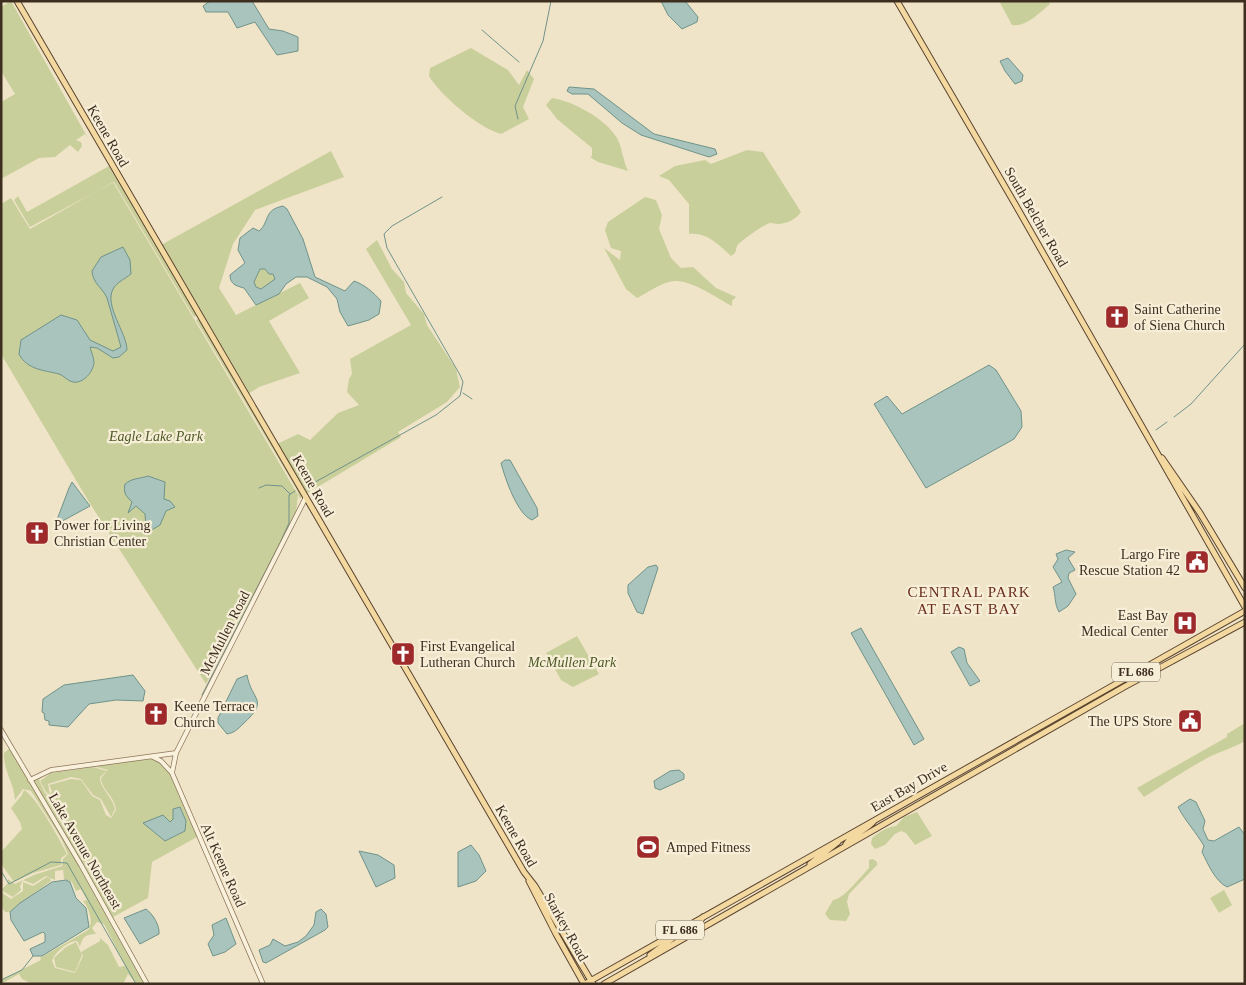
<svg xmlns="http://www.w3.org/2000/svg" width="1246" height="985" viewBox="0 0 1246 985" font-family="Georgia,serif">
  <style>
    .green { fill: #c9cf9b; fill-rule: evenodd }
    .water { fill: #a9c4bc; stroke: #6f938a; fill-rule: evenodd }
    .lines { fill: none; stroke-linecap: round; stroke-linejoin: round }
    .stream { stroke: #6f938a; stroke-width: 1 }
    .minor-casing { stroke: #8d765c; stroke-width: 5.5 }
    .major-casing { stroke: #5b4430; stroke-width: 7 }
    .minor { stroke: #faf1dc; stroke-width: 4 }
    .major { stroke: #f3d9a0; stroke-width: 5 }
    .labels { text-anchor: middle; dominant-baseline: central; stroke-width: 4.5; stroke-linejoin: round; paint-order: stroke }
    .shield { fill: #f7eed8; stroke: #756857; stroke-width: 1 }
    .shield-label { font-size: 12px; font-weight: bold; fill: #3d2e20 }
    .street-label { font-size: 14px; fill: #3d2e20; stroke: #f7eed8 }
    .poi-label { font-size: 14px; fill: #3d2e20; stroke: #f7eed8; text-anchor: start }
    .park-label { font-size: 14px; font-style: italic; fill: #4d5a26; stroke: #f7eed8 }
    .neighbourhood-label { font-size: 15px; letter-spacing: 1px; fill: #6b2e1e; stroke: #f7eed8 }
  </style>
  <rect width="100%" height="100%" fill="#f0e4c8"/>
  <!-- green -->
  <path class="green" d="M 11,1 L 89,140 L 85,134 L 76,140 L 81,142 L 82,146 L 78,152 L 70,145 L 55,157 L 39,158 L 1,179 L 1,102 L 15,94 L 1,71 L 1,7 Z
    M 999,1 L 1048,1 L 1050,4 C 1039,13 1027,27 1012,25 Z
    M 471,48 L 508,70 L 519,85 L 527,70 L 534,79 L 523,107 L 529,119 L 501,134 C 479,128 441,96 429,76 L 430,68 Z
    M 552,98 C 573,101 606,119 617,138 C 622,147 623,161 628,171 L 598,162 L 590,157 L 592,156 L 592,148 L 557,119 L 546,105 Z
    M 747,150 L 763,152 L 801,212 C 797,219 786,224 778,224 C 776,224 771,223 770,223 C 765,224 739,242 737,246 C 735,252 737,252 731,256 C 719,245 707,232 689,234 L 689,204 L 669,180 L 659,176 L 675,166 L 705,160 L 711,164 Z
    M 331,151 L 344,177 L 255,210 L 233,244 L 219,288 L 236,315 L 300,283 L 309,298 L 269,321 L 300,373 L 259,387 L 248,394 L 161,245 Z
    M 109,166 L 198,314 L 194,317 L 114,182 L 30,227 L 14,200 L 18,196 L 27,212 Z
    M 113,182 L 298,495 L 296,513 L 206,684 L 89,502 L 1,354 L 1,204 L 11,198 L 30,229 Z
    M 645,197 L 656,200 L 662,215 L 659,229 L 671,258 L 681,268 L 693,267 L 716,288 L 736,297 L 732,301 L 732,306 C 716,298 687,276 669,282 C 658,285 647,293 637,298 L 626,289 L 604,248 L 620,260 L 621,251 L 611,248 L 605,230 L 608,222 Z
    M 377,240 L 392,269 L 404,282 L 406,293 L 424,314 L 427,325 L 456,369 L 460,387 L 447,402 L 398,432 L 401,437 L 306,494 L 277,444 L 298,434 L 310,440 L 338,413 L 359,405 L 347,392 L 349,379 L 352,374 L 350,359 L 411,325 L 366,249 Z
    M 260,269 L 265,269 L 269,274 L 273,274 L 275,280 L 261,289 L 256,287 L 254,282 Z
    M 200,318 L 303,495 L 300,499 L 296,488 L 196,320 Z
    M 577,636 L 599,674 L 573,687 L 561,680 L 546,653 Z
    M 1245,723 L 1245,741 C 1233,748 1221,751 1209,757 C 1187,769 1166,783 1144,797 L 1137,788 L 1227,737 L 1227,734 Z
    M 10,748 L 79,865 L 145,984 L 137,984 L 128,974 L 123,984 L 32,984 L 22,979 L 19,974 L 1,984 L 1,980 L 41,960 L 40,958 L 88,930 C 94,922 89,908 83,901 L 87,900 L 81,889 L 76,891 L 72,882 L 64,879 L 63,870 L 55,871 L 55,880 L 46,876 L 33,884 L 23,880 L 20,886 L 21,890 L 13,897 L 1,890 L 8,883 L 8,879 L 15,884 L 34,875 L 62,866 L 63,859 L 68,854 L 61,838 L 31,791 L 23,789 L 15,800 C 14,783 3,770 4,753 ZM 97,922 L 104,924 L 125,966 L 119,967 L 108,945 L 100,938 L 100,941 L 81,952 L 83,956 L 75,973 L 55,968 L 52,961 C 55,952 68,941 77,941 L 80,947 C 82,937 86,934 96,934 L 92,928 Z
    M 151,758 L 160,762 L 170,773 L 197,837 L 152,862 L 148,898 L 113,917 L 150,984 L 33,780 C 40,776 47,772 56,770 L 44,775 L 39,780 L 45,793 L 49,796 L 52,791 L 49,785 L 71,779 L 81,780 L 92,796 L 100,800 L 106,815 L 111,818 L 116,810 C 116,798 101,789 101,778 L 108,770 L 93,766 ZM 180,807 L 186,821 L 185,831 L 165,841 L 144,823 L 163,815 L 170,822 L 173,819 L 173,809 Z
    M 93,767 L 107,771 L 100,777 C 100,789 113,797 115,809 L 111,817 L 101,799 L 93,795 L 81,779 L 71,777 L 48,784 L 50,795 L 46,792 L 40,781 L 51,773 Z
    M 24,790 C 36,796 60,840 67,854 L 61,858 L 61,865 L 33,873 L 14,882 L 2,865 L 1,852 L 22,829 L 20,822 L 11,808 L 22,795 Z
    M 917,812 L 932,836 L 915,845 L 906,833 L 901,831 L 895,834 L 885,845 L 875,849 L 871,844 L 872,838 C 880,832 886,827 896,826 L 904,817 Z
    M 873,859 L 877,862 L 877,865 L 849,894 L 847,902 L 850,914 L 846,921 L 830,920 L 825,914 L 833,900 C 844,899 860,877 869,868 L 869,860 Z
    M 47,877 L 50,878 L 51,881 L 9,912 L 5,912 L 1,906 L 1,892 L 11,899 L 23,891 L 23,882 L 33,886 Z
    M 1224,890 L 1232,905 L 1219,913 L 1210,898 Z
    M 76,942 L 82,955 L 75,972 L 56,967 L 54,958 L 66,947 Z"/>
  <!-- water -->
  <path class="water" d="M 210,1 L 252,1 L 269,29 L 283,31 L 298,37 L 298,51 L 277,55 L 255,22 L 237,28 L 228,12 L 206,12 L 203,6 Z
    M 661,1 L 685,1 L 698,17 L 697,22 L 682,29 L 668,15 Z
    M 1008,58 L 1023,75 L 1022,81 L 1015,84 L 1005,71 L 1000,61 Z
    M 569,87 L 594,89 L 654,134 L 715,149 L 717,154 L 709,157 L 641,135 L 622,123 L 588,94 L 572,94 L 567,91 Z
    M 283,206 L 287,209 L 303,239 L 315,277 L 345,291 L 354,281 C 365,285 373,292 381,301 L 379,314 L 369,320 L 348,326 L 340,312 L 337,299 L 327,287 L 307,277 L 296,277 L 286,284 L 279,294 L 256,305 L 244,288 C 236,286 230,284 230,275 L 245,263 L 238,250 L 240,238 L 253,228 L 259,231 C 270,222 263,210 283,206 ZM 260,269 L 265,269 L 269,274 L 273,274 L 275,279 L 261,289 L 256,287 L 254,282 Z
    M 123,247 L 130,260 L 131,274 C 125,279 117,282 113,289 C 104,306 127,333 127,350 L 119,357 L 113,358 L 97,348 L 90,347 C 91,352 94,357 94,363 C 93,372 83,384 73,382 C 67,381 65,376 59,374 C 44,370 27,370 19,354 L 21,340 L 61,315 L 77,320 L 90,340 L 113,351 L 121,347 L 107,298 C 102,287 93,284 92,271 L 101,257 Z
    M 989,365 L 996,370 L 1021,411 L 1022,427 L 1014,439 L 926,488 L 874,404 L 887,396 L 902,414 Z
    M 505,460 L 510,460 L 537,508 L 538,516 L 532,520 C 517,514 505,478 501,463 Z
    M 148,476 L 165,482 L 164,499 L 170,501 L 175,507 L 166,511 L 160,525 L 150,531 L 146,527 L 145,514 L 136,506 L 128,513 L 132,502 C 126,496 123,493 125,484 C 132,478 139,479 148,476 Z
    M 72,482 L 90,506 L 55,525 L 69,488 Z
    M 1066,550 L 1075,552 L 1068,558 L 1075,570 L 1069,573 L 1068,578 L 1076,594 L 1068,606 L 1059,612 C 1054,603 1056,596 1053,587 L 1062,582 L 1053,567 L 1058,559 L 1056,554 Z
    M 656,565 L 658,568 L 643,614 L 637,612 L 628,593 L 628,585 L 648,567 Z
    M 861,628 L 924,739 L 914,745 L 851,633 Z
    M 959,647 L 964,649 L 967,663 L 980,681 L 970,686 L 951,652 Z
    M 133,675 L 145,691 L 143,701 L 116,700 L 89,704 L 68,727 L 49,725 L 49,721 L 45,720 L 44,713 L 42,712 L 43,699 L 64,685 Z
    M 247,675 C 252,702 270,699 243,724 C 238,729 234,733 227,734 L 218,723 L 218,718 L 237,679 Z
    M 679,770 L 684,774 L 684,779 L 660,790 L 655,788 L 654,781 L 670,771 Z
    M 1190,799 L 1196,802 L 1205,821 L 1203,829 L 1208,840 L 1214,841 L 1239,827 L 1245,835 L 1245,879 L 1227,887 C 1215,881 1208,864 1202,852 L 1204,846 C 1196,832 1186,822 1178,807 Z
    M 180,807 L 186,821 L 185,831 L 165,841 L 143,823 L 163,815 L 170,822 L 173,819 L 173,809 Z
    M 471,845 L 479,855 L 486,871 L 476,881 L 458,887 L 458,852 Z
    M 359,851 L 378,855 L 394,865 L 395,878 L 376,887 Z
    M 66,880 L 70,882 L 76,898 L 86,908 L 89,927 L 42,956 L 33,956 L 30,949 L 45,942 L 45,934 L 43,932 L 24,941 L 11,920 L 10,912 L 20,903 L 52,882 Z
    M 146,909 C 153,914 160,926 159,934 L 140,944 L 124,918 Z
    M 321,909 L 326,914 L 328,927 L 325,930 L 266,963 L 263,962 L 259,950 L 270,945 L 273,939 L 285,946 L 298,942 L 306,936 L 314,925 L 316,912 Z
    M 226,918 L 236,944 L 225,952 L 213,956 L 208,944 L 214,935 L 212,925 Z"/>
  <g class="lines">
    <!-- stream -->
    <path class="stream" d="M 482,30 L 519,62
      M 518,119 L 515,106 L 543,41 L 551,1
      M 463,393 L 472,399
      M 1174,417 L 1191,404 L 1245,344
      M 1156,430 L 1167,422
      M 308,486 L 436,415 L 460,396 L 463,382 L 460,375 L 387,248 L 384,234 L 392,226 L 442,197
      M 259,488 L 266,485 L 282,486 L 290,494
      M 202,695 L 280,543 L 289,523 L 289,495 L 295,491
      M 1,871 L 9,884 L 51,862 L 67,863 L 136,984
      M 1,980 L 22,970 L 33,956"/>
    <defs>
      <path id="minor" d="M 1,730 L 81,865 L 147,984
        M 153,757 L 161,761 L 172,773
        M 30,780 L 51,770 L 176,753
        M 263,984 L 172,773 L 176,753 L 306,497"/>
      <path id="major" d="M 17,1 L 524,872 L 535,886 L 593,984
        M 897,1 L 1015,204 L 1245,607
        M 1162,458 L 1200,513 L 1245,588
        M 846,844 C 853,833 866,831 874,821
        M 810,864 L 838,842
        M 529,881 L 556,934 L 584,984
        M 680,940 C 683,929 698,927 703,917
        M 650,955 L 673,938 L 677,932
        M 585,984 L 1245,611
        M 604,984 L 1124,687 L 1245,622"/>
    </defs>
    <!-- minor casing -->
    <use href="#minor" class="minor-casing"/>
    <!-- major casing -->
    <use href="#major" class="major-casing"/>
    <!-- minor -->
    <use href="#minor" class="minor"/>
    <!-- major -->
    <use href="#major" class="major"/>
  </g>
  <!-- icons -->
  <defs>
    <symbol id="church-square" viewBox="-11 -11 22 22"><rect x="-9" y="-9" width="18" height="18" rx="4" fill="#9e2a2b" stroke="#f7eed8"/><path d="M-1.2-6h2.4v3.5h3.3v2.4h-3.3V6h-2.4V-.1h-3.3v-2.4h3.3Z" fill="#fff"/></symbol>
    <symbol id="civic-square" viewBox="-11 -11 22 22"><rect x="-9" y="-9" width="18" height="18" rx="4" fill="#9e2a2b" stroke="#f7eed8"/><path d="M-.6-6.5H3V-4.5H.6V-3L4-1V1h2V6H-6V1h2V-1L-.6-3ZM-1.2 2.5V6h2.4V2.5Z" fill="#fff"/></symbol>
    <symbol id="hospital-square" viewBox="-11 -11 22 22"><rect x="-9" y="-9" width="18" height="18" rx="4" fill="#9e2a2b" stroke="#f7eed8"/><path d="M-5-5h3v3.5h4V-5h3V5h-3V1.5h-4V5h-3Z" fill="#fff"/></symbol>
    <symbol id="stadium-square" viewBox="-11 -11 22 22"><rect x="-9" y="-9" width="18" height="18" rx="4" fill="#9e2a2b" stroke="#f7eed8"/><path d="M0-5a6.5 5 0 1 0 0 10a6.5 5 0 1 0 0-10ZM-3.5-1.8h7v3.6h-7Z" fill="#fff"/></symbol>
  </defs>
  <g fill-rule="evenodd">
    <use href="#church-square" x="1103" y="303" width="28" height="28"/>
    <use href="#church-square" x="23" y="519" width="28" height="28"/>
    <use href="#civic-square" x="1183" y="548" width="28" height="28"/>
    <use href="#hospital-square" x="1171" y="609" width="28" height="28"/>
    <use href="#church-square" x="389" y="640" width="28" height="28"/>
    <use href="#church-square" x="142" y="700" width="28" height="28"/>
    <use href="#civic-square" x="1176" y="707" width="28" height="28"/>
    <use href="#stadium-square" x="634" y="833" width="28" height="28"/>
  </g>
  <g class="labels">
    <!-- shield labels -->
    <g class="shield">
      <rect x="1112" y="662.5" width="48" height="19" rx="4"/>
      <rect x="656" y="920.5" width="48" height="19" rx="4"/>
    </g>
    <g class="shield-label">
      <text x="1136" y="672">FL 686</text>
      <text x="680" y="930">FL 686</text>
    </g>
    <!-- street labels -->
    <g class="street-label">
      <text transform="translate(108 136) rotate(60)">Keene Road</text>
      <text transform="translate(1036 217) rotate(60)">South Belcher Road</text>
      <text transform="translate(313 486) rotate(60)">Keene Road</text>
      <text transform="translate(225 633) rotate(-63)">McMullen Road</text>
      <text transform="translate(909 787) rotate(-30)">East Bay Drive</text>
      <text transform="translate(516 836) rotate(60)">Keene Road</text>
      <text transform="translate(85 851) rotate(60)">Lake Avenue Northeast</text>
      <text transform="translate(223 865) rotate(66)">Alt Keene Road</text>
      <text transform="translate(566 927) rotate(61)">Starkey Road</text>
    </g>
    <!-- poi labels -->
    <g class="poi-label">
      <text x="1134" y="309">Saint Catherine<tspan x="1134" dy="16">of Siena Church</tspan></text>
      <text x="54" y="525">Power for Living<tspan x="54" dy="16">Christian Center</tspan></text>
      <text x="1180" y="554" text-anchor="end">Largo Fire<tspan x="1180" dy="16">Rescue Station 42</tspan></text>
      <text x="1168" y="615" text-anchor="end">East Bay<tspan x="1168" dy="16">Medical Center</tspan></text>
      <text x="420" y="646">First Evangelical<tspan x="420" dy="16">Lutheran Church</tspan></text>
      <text x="174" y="706">Keene Terrace<tspan x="174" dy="16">Church</tspan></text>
      <text x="1172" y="721" text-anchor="end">The UPS Store</text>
      <text x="666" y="847">Amped Fitness</text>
    </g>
    <!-- park labels -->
    <g class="park-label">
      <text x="156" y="436">Eagle Lake Park</text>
      <text x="572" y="662">McMullen Park</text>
    </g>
    <!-- neighbourhood labels -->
    <g class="neighbourhood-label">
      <text x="969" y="592">CENTRAL PARK<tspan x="969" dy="17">AT EAST BAY</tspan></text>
    </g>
  </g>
  <!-- border -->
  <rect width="1246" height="985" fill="none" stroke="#3d2e20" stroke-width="5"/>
</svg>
